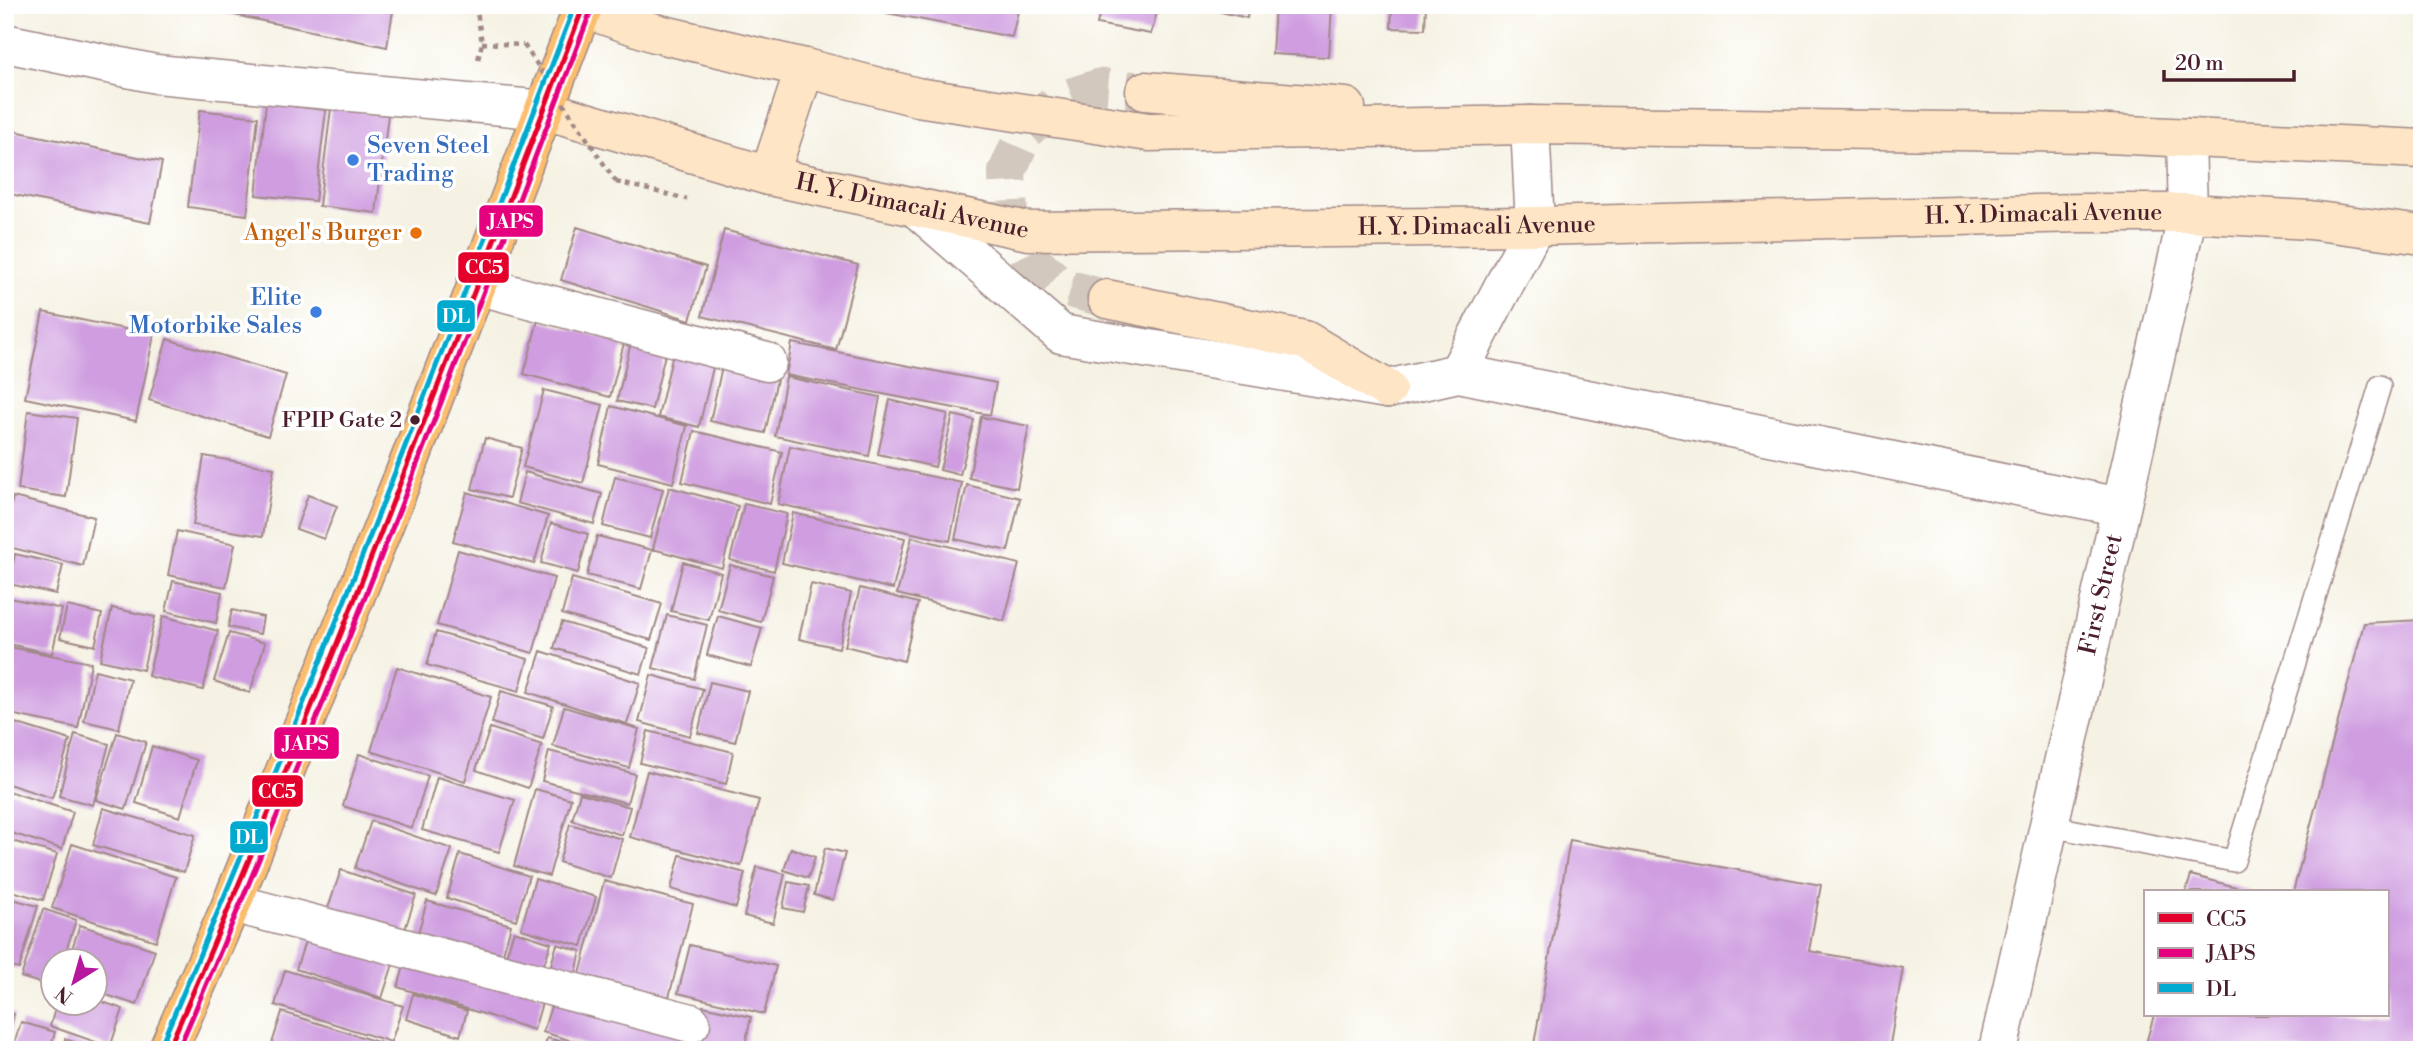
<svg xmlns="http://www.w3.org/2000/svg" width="2427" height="1055" viewBox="0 0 2427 1055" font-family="'Libre Bodoni',serif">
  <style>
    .building { fill: #cf9de0 }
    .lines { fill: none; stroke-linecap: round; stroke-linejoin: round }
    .secondary-tunnel { stroke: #d3c8be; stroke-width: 38; stroke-dasharray: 38 19; stroke-linecap: butt }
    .lane-casing { stroke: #a08887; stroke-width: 24 }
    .street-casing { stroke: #a08887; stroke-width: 41 }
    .secondary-casing { stroke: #a08887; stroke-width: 41 }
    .highway-casing { stroke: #a08887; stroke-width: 41 }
    .path { stroke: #a08887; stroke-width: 4.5; stroke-dasharray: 5 5; stroke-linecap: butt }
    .lane { stroke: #fff; stroke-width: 21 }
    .street { stroke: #fff; stroke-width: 38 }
    .secondary { stroke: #fde5c5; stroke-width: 38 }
    .highway { stroke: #fbbe6e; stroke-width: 38 }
    .path-bridge { stroke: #a08887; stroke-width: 4.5; stroke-dasharray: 5 5; stroke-linecap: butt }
    .bus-1-casing { stroke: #fff; stroke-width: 10 }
    .bus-2-casing { stroke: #fff; stroke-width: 10 }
    .bus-3-casing { stroke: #fff; stroke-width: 10 }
    .bus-1 { stroke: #e4002b; stroke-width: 5 }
    .bus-2 { stroke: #e5007d; stroke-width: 5 }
    .bus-3 { stroke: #00a9ce; stroke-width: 5 }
    .shop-dot { fill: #3f7fe0; stroke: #fff; stroke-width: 2.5 }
    .food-dot { fill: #e8710a; stroke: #fff; stroke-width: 2.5 }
    .bus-dot { fill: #4a1f2b; stroke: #fff; stroke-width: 2.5 }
    .labels { text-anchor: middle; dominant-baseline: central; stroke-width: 7; stroke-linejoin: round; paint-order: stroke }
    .bus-label { font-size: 22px; fill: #4a1f2b; stroke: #fff; text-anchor: end }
    .shop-label { font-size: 24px; fill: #366cbe; stroke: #fff; text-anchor: start }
    .street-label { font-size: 24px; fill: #4a1f2b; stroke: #fff }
    .food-label { font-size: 24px; fill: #c56008; stroke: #fff; text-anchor: end }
    .line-badge { stroke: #fff; stroke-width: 2.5 }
    .badge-label { font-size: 19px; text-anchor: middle; font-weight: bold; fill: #fff }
  </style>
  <rect width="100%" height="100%" fill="#fff"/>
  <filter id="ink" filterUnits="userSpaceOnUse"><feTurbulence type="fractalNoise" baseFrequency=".0143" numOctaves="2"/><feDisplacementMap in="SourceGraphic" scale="14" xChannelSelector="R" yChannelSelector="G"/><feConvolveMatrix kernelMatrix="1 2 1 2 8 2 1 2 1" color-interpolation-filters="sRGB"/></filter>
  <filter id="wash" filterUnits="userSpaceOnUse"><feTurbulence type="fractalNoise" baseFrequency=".00686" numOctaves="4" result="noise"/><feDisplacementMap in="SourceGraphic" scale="28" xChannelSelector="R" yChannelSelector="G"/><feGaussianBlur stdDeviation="1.57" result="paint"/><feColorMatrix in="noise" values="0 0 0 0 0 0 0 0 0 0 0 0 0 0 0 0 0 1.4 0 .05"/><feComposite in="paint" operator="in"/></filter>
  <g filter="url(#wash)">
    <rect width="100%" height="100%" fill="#f5f2e3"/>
    <g id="blocks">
      <!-- building -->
      <path class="building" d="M 187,5 L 394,5 L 387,47 Z
        M 889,5 L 1012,5 L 1018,11 L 1012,37 L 887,13 Z
        M 1102,5 L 1159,5 L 1151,34 L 1097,24 Z
        M 1191,5 L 1249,5 L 1247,18 Z
        M 1275,5 L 1332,5 L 1329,57 L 1272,54 Z
        M 1392,5 L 1426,5 L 1425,29 L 1391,28 Z
        M 266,103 L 326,110 L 315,201 L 256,195 Z
        M 331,108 L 388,115 L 376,213 L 319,206 Z
        M 200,110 L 258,117 L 247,215 L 188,207 Z
        M 5,129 L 162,162 L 150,223 L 5,193 Z
        M 577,227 L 706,267 L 690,320 L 561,280 Z
        M 724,230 L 858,265 L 836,350 L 702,316 Z
        M 43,312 L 154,335 L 136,421 L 25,398 Z
        M 538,320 L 624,343 L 610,397 L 524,374 Z
        M 632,338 L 667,346 L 652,409 L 617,401 Z
        M 167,339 L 286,375 L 268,436 L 149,400 Z
        M 792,343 L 996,383 L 990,415 L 786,375 Z
        M 674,349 L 715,359 L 699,427 L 658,417 Z
        M 723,362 L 778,375 L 765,433 L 710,421 Z
        M 786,377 L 880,397 L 869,456 L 775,436 Z
        M 544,390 L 603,405 L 583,483 L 523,467 Z
        M 890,400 L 948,414 L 935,467 L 878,454 Z
        M 611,406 L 687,426 L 673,483 L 598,464 Z
        M 28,411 L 77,418 L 66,497 L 18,490 Z
        M 953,415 L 974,420 L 960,475 L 940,470 Z
        M 981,417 L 1029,426 L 1017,488 L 969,478 Z
        M 694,431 L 782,452 L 770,504 L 682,482 Z
        M 485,438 L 522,448 L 509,498 L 472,489 Z
        M 790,446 L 962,483 L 950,541 L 778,504 Z
        M 204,456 L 274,468 L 263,536 L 193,525 Z
        M 525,472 L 602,494 L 594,524 L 517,503 Z
        M 615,477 L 663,489 L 650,538 L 603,526 Z
        M 967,485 L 1020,498 L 1008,551 L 955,539 Z
        M 669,487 L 738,506 L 722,568 L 653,549 Z
        M 467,492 L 548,516 L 534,564 L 453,541 Z
        M 308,495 L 337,506 L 324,539 L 296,529 Z
        M 13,497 L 94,517 L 83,566 L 5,546 L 5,529 Z
        M 744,504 L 787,514 L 774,571 L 730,560 Z
        M 793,513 L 905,538 L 893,589 L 782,563 Z
        M 551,523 L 588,534 L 578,573 L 541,563 Z
        M 177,531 L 235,544 L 226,587 L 168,575 Z
        M 597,536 L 652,550 L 641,589 L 587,575 Z
        M 912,537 L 1019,564 L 1004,621 L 897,594 Z
        M 458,550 L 554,578 L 533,653 L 437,625 Z
        M 15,554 L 63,565 L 56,594 L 9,584 Z
        M 683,562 L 721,573 L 709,620 L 671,611 Z
        M 730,565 L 773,576 L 761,622 L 718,610 Z
        M 572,578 L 662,604 L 651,640 L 562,614 Z
        M 173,581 L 222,592 L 216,623 L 166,611 Z
        M 811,584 L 851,593 L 839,648 L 799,639 Z
        M 860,588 L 918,603 L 904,661 L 845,646 Z
        M 5,597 L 62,609 L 52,654 L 5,643 Z
        M 67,606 L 102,614 L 95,646 L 60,638 Z
        M 112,608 L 155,617 L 143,670 L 100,660 Z
        M 232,610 L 263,617 L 260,634 L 228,627 Z
        M 667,615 L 707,625 L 694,679 L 653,668 Z
        M 163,616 L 218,631 L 203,690 L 148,676 Z
        M 718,616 L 762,628 L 751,667 L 707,655 Z
        M 2422,620 L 2422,1050 L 2144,1050 L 2154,1015 L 2387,1015 L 2387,892 L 2293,892 L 2364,623 Z
        M 562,622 L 649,648 L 641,674 L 554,648 Z
        M 436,632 L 528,659 L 519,691 L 427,665 Z
        M 229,633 L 265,643 L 250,693 L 214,681 Z
        M 5,646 L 91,663 L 78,728 L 5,713 Z
        M 541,651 L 640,683 L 627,724 L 528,692 Z
        M 397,667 L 491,697 L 465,781 L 371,751 Z
        M 95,670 L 130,679 L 119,729 L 84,721 Z
        M 651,675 L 703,689 L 690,736 L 639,722 Z
        M 710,682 L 748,691 L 735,742 L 698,733 Z
        M 501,691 L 553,706 L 543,739 L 492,723 Z
        M 564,707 L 639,729 L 629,768 L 553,746 Z
        M 5,720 L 70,740 L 52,798 L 5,783 Z
        M 490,728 L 542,745 L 528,788 L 476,770 Z
        M 648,731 L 733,752 L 726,784 L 640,763 Z
        M 117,733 L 146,742 L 126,809 L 96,800 Z
        M 75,734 L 109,744 L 93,805 L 59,796 Z
        M 152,746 L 197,760 L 180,817 L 136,803 Z
        M 549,751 L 635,774 L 627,803 L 542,781 Z
        M 359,754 L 428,776 L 412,828 L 343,806 Z
        M 647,771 L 759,800 L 741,866 L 630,837 Z
        M 437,777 L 515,800 L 499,852 L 422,830 Z
        M 535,789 L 571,799 L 549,876 L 514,866 Z
        M 5,790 L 73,812 L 62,849 L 5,831 Z
        M 580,793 L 630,807 L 622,835 L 572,820 Z
        M 103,808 L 195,835 L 184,872 L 93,845 Z
        M 371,821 L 452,849 L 436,896 L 355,868 Z
        M 570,824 L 622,839 L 611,878 L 559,862 Z
        M 5,839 L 57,854 L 43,900 L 5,889 Z
        M 1570,840 L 1821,885 L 1809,951 L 1903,968 L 1889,1050 L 1533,1050 Z
        M 72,844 L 176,877 L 156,941 L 52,908 Z
        M 791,848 L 815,857 L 808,878 L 784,870 Z
        M 825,848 L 845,853 L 833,900 L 814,895 Z
        M 460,854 L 529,876 L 516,920 L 447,898 Z
        M 680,855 L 745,873 L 736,908 L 671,889 Z
        M 757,867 L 785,874 L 773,923 L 744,916 Z
        M 341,870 L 416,895 L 401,942 L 325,917 Z
        M 2191,875 L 2251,891 L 2251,892 L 2186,892 Z
        M 535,879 L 596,897 L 582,946 L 521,929 Z
        M 604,881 L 693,904 L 669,997 L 580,974 Z
        M 788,882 L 809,886 L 803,912 L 783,908 Z
        M 5,897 L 38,906 L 19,969 L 5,965 Z
        M 427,901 L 511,925 L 501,961 L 417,937 Z
        M 43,909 L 76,920 L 63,960 L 52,960 L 52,987 L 21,977 Z
        M 80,925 L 155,950 L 137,1005 L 94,991 L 94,960 L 68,960 Z
        M 310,926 L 396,955 L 382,998 L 296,969 Z
        M 514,931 L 551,943 L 538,983 L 501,971 Z
        M 557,944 L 581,951 L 575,978 L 549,972 Z
        M 690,945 L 776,966 L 764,1014 L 678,993 Z
        M 408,953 L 544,996 L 534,1030 L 398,987 Z
        M 285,970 L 403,1006 L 391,1042 L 275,1005 Z
        M 555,993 L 693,1035 L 689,1050 L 601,1050 L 543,1032 Z
        M 413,994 L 467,1011 L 460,1036 L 406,1019 Z
        M 94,999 L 123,1009 L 110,1047 L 50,1026 L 57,1002 L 94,1002 Z
        M 703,1006 L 751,1017 L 744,1050 L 693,1050 Z
        M 5,1012 L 14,1014 L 6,1047 L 5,1047 Z
        M 282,1012 L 400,1049 L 400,1050 L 270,1050 Z
        M 21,1022 L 55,1032 L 50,1050 L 12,1050 Z
        M 547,1038 L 589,1049 L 589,1050 L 544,1050 Z
        M 65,1039 L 95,1049 L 95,1050 L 62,1050 Z"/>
    </g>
  </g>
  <g filter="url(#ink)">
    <use href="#blocks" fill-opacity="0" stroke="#a08887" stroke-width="2"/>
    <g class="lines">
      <!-- secondary-tunnel -->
      <path class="secondary-tunnel" d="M 1107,299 L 1063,287 L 1028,258 L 1009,217 L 1007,172 L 1025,131 L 1058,101 L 1101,87 L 1145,91"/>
      <defs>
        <path id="lane" d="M 2049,826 L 2234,861 L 2380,386"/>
        <g id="street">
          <path d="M 5,43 L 156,74 L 545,110"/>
          <path d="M 915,207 L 1061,334 L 1387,389 L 1458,373 L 2121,507"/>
          <path d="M 476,285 L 767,362"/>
          <path d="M 1458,373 L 1535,226 L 1530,125"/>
          <path d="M 232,903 L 691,1023"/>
          <path id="s1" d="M 1998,1050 L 2188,213 L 2186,138"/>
        </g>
        <g id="secondary">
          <path d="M 583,8 L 655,33 L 805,68 L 917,97 L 1149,132 L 1530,125 L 2087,133 L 2422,149"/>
          <path d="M 1145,91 L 1346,107"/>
          <path id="s2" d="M 545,110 L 769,176 L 1028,231 L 1535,226 L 2082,213 L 2188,213 L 2310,220 L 2422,235"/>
          <path d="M 769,176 L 805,68"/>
          <path d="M 1107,299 L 1305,340 L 1387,389"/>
        </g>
        <path id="highway" d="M 168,1050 L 232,903 L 408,465 L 584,5"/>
      </defs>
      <!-- lane casing -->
      <use href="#lane" class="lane-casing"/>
      <!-- street casing -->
      <use href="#street" class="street-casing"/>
      <!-- secondary casing -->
      <use href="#secondary" class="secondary-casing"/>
      <!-- highway casing -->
      <use href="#highway" class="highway-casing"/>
      <!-- path -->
      <path class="path" d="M 476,5 L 482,43 L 477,64
        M 482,43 L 523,45
        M 616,182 L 687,199"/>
      <!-- lane -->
      <use href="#lane" class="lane"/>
      <!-- street -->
      <use href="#street" class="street"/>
      <!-- secondary -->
      <use href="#secondary" class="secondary"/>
      <!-- highway -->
      <use href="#highway" class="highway"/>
      <!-- path-bridge -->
      <path class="path-bridge" d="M 524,45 L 616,182"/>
      <defs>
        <path id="bus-1" d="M 168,1050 C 318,706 450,355 584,5"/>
        <path id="bus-2" d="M 178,1050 C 327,707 459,357 592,8"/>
        <path id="bus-3" d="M 160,1047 C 309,704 441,354 575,5"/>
      </defs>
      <!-- bus-1 casing -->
      <use href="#bus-1" class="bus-1-casing"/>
      <!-- bus-2 casing -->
      <use href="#bus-2" class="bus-2-casing"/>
      <!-- bus-3 casing -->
      <use href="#bus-3" class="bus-3-casing"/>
      <!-- bus-1 -->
      <use href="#bus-1" class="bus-1"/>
      <!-- bus-2 -->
      <use href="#bus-2" class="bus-2"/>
      <!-- bus-3 -->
      <use href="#bus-3" class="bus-3"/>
    </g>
  </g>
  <!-- markers -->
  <g class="shop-dot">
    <circle cx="353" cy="160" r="7"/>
    <circle cx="316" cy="312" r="7"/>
  </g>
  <circle class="food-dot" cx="416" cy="233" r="7"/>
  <circle class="bus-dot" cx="415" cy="420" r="6"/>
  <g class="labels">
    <!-- bus labels -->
    <g class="bus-label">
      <text x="402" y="420">FPIP Gate 2</text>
    </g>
    <!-- shop labels -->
    <g class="shop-label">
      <text x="367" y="146">Seven Steel<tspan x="367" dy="28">Trading</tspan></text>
      <text x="302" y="298" text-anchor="end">Elite<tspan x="302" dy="28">Motorbike Sales</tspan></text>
    </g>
    <!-- street labels -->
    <g class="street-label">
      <text stroke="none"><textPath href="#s2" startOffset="380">H. Y. Dimacali Avenue</textPath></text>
      <text stroke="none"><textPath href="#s2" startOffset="1514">H. Y. Dimacali Avenue</textPath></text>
      <text stroke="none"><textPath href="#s2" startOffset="947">H. Y. Dimacali Avenue</textPath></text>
      <text stroke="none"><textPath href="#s1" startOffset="467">First Street</textPath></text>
    </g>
    <!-- food labels -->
    <g class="food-label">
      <text x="402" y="233">Angel's Burger</text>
    </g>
  </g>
  <g class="line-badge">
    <rect x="478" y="204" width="66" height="34" rx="7" fill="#e5007d"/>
    <rect x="457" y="251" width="53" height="33" rx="7" fill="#e4002b"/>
    <rect x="436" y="299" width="40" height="34" rx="7" fill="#00a9ce"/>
    <rect x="273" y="726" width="67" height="34" rx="7" fill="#e5007d"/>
    <rect x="251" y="774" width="53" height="34" rx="7" fill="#e4002b"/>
    <rect x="229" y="820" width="40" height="34" rx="7" fill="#00a9ce"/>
  </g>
  <g class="badge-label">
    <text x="511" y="228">JAPS</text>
    <text x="484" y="274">CC5</text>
    <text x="456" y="323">DL</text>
    <text x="306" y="750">JAPS</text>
    <text x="277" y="798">CC5</text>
    <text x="249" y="844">DL</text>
  </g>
  <!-- margin -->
  <rect width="2427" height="1055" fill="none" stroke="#fff" stroke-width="28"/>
  <!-- legend -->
  <rect x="2144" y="890" width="245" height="126" fill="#ffffff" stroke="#b7a5aa" stroke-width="2"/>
  <rect x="2158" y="913" width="35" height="10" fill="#e4002b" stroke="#b7a5aa" stroke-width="2"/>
  <text x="2206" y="926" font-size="21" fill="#4a1f2b">CC5</text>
  <rect x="2158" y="948" width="35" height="10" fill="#e5007d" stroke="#b7a5aa" stroke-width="2"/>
  <text x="2206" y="960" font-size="21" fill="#4a1f2b">JAPS</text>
  <rect x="2158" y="983" width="35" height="10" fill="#00a9ce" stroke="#b7a5aa" stroke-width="2"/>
  <text x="2206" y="996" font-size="21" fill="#4a1f2b">DL</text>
  <!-- north arrow -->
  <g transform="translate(74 982) rotate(217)"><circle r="33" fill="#ffffff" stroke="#b7a5aa" stroke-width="2"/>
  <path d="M0-5L12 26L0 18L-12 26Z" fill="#b5179e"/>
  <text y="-10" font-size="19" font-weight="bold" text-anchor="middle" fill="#4a1f2b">N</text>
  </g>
  <!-- scale -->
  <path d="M2164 70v10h130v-10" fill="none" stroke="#4a1f2b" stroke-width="3.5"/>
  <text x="2175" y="70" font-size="21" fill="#4a1f2b" stroke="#ffffff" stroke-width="5" paint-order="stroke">20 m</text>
</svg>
